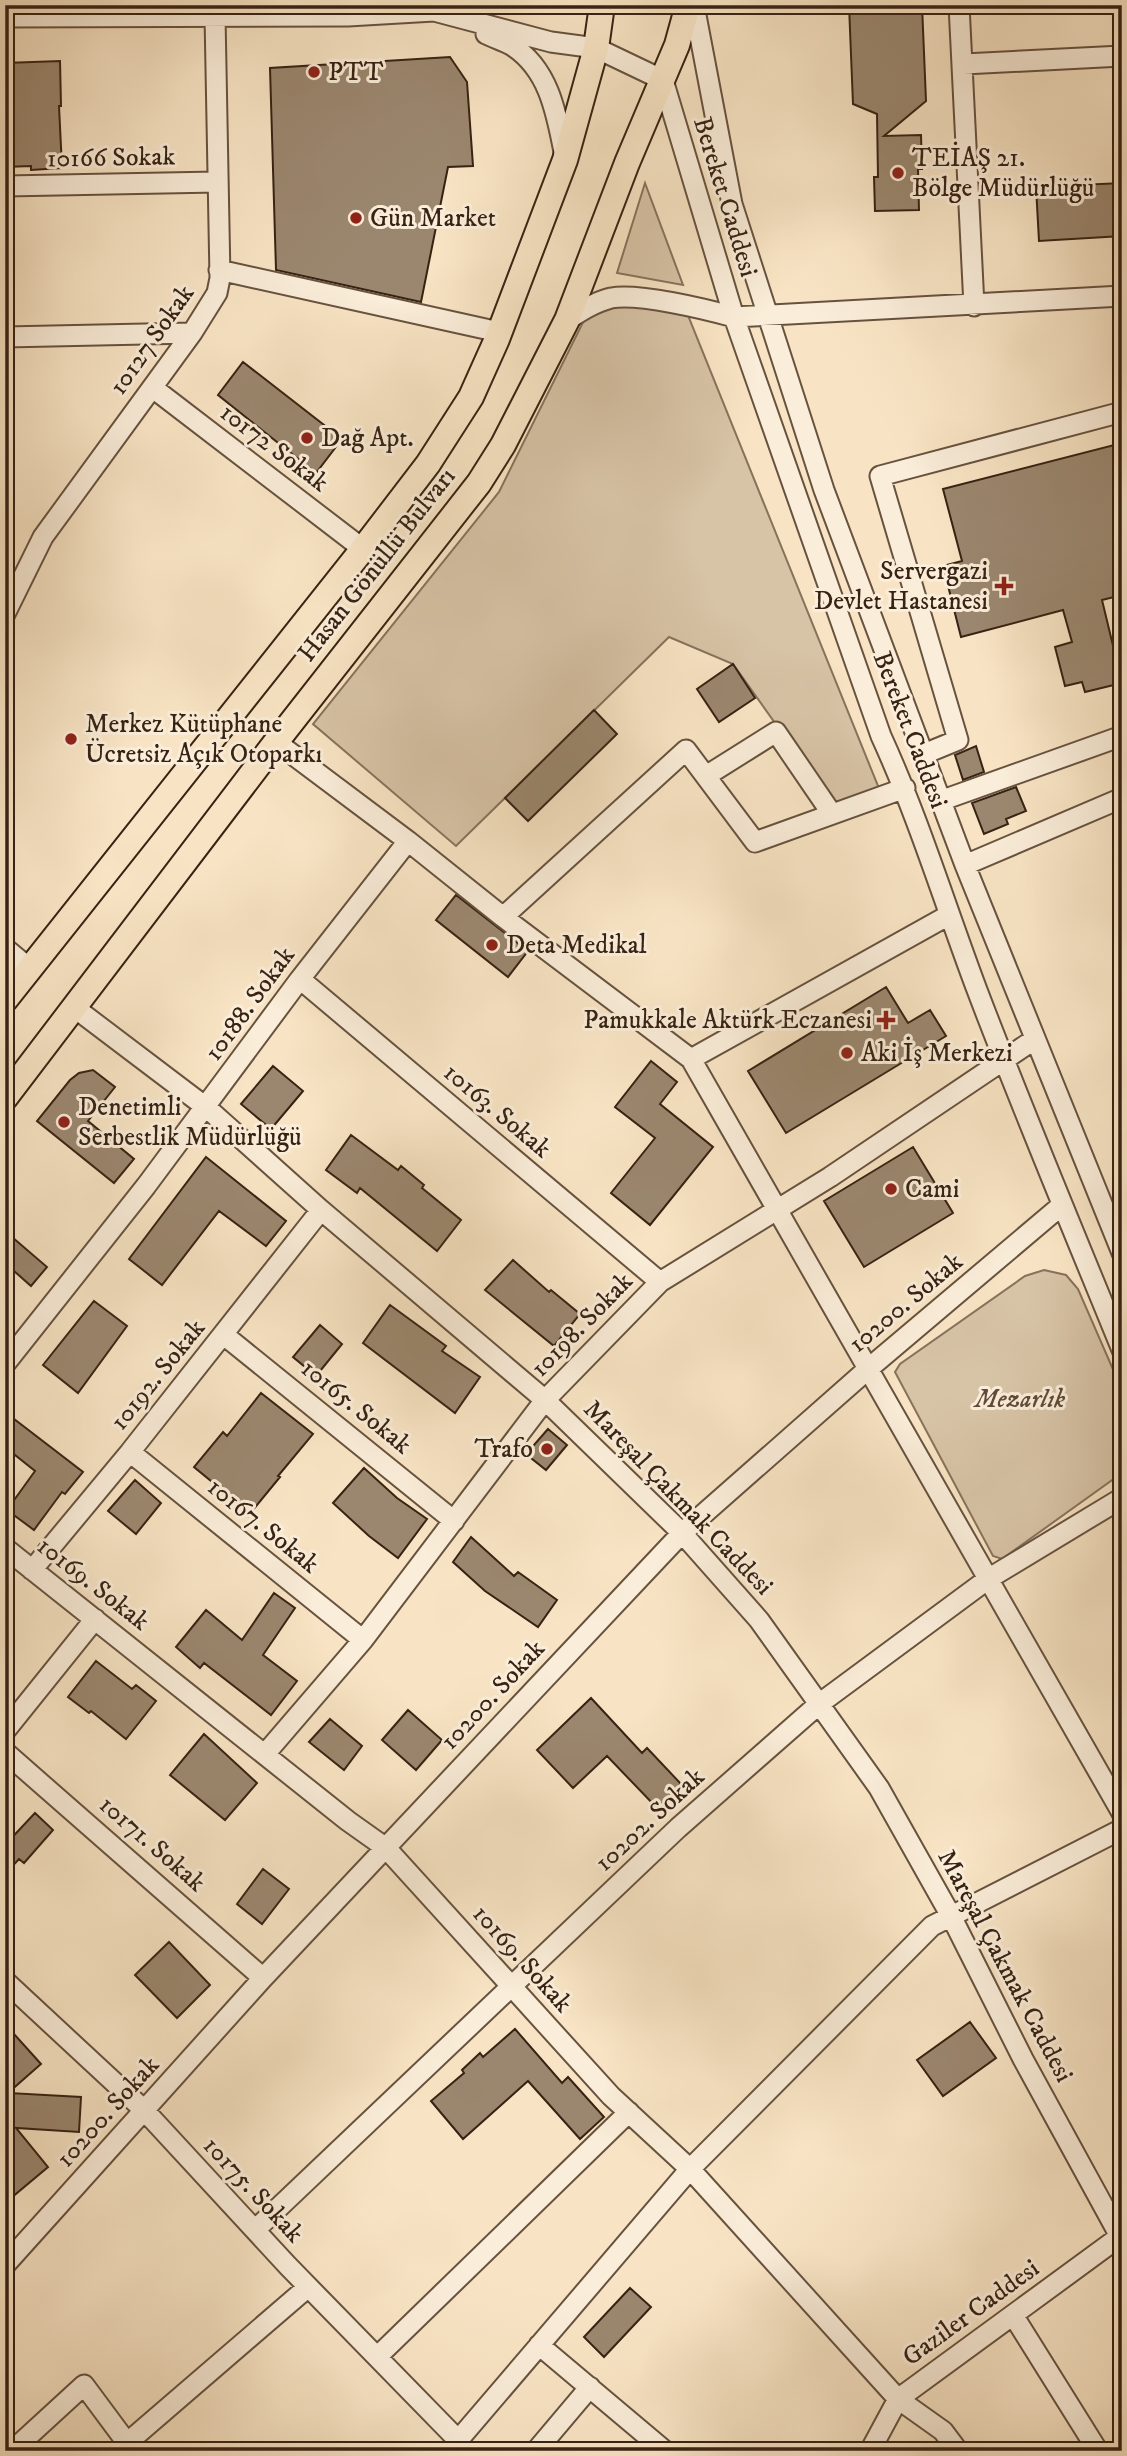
<svg xmlns="http://www.w3.org/2000/svg" width="1127" height="2456" viewBox="0 0 1127 2456" font-family="'IM FELL DW Pica',serif">
  <style>
    .green { fill: #d7c3a6; stroke: #87725c; stroke-width: 2 }
    .building { fill: #9b876f; stroke: #372213; stroke-width: 2 }
    .lines { fill: none; stroke-linecap: round; stroke-linejoin: round }
    .minor-casing { stroke: #67523f; stroke-width: 23 }
    .major-casing { stroke: #372213; stroke-width: 28 }
    .minor { stroke: #faedd9; stroke-width: 19 }
    .major { stroke: #f8e4c4; stroke-width: 24 }
    .poi-dot { fill: #8f2418; stroke: #faedd9; stroke-width: 2.5 }
    .labels { text-anchor: middle; dominant-baseline: central; stroke-width: 6; stroke-linejoin: round; paint-order: stroke }
    .poi-label { font-size: 26px; fill: #372213; stroke: #faedd9; text-anchor: start }
    .street-label { font-size: 26px; fill: #372213; stroke: #faedd9 }
    .park-label { font-size: 26px; font-style: italic; fill: #5f4a38; stroke: #faedd9 }
  </style>
  <rect width="100%" height="100%" fill="#f8e4c4"/>
  <filter id="stains"><feTurbulence type="fractalNoise" baseFrequency=".00286" numOctaves="4"/><feColorMatrix values="0 0 0 0 .2 0 0 0 0 .09 0 0 0 0 .02 0 0 0 .5 -.17"/></filter>
  <radialGradient id="worn" r=".72"><stop offset=".6" stop-color="#630" stop-opacity="0"/><stop offset="1" stop-color="#630" stop-opacity=".3"/></radialGradient>
  <!-- green -->
  <path class="green" d="M 645,183 L 683,285 L 617,273 Z
    M 594,300 L 687,313 L 880,791 L 834,806 L 733,664 L 669,637 L 456,846 L 313,724 L 499,492 Z
    M 1044,1270 L 1066,1275 L 1078,1289 L 1122,1390 L 1122,1473 L 1002,1559 L 993,1556 L 895,1372 L 900,1364 L 1025,1276 Z"/>
  <!-- building -->
  <path class="building" d="M 849,5 L 922,5 L 926,101 L 884,136 L 921,135 L 922,169 L 918,169 L 919,210 L 875,211 L 874,177 L 878,177 L 877,114 L 853,104 Z
    M 450,57 L 467,82 L 473,166 L 448,167 L 421,302 L 276,270 L 270,68 Z
    M 60,61 L 61,106 L 59,106 L 62,168 L 31,170 L 31,166 L 5,167 L 5,63 Z
    M 1122,183 L 1122,236 L 1039,241 L 1036,187 Z
    M 243,362 L 342,439 L 316,473 L 218,395 Z
    M 1122,443 L 1122,595 L 1102,600 L 1122,683 L 1085,692 L 1082,682 L 1065,686 L 1055,647 L 1072,642 L 1063,610 L 961,637 L 943,566 L 962,561 L 943,489 Z
    M 733,664 L 755,698 L 719,722 L 697,689 Z
    M 594,710 L 617,734 L 528,821 L 505,798 Z
    M 976,746 L 984,772 L 963,780 L 955,755 Z
    M 1016,787 L 1026,811 L 1006,819 L 1008,824 L 984,834 L 972,803 Z
    M 456,895 L 528,951 L 508,977 L 436,920 Z
    M 886,987 L 908,1023 L 930,1010 L 946,1036 L 786,1133 L 748,1071 Z
    M 651,1061 L 677,1082 L 660,1104 L 713,1147 L 650,1225 L 611,1193 L 655,1138 L 615,1107 Z
    M 273,1066 L 303,1091 L 271,1129 L 241,1104 Z
    M 93,1070 L 115,1087 L 88,1121 L 134,1159 L 114,1183 L 37,1121 L 70,1080 L 79,1073 Z
    M 351,1135 L 398,1170 L 401,1166 L 424,1185 L 422,1188 L 461,1220 L 437,1251 L 360,1188 L 357,1193 L 326,1170 Z
    M 913,1147 L 953,1213 L 864,1267 L 824,1201 Z
    M 206,1157 L 286,1221 L 266,1246 L 219,1211 L 162,1285 L 129,1259 Z
    M 5,1231 L 47,1267 L 31,1286 L 5,1263 Z
    M 513,1260 L 549,1292 L 551,1290 L 580,1314 L 554,1346 L 485,1290 Z
    M 94,1301 L 127,1326 L 78,1393 L 43,1365 Z
    M 390,1305 L 446,1346 L 442,1351 L 480,1377 L 455,1413 L 363,1343 Z
    M 320,1325 L 342,1344 L 316,1376 L 293,1357 Z
    M 261,1393 L 313,1434 L 278,1476 L 280,1477 L 248,1516 L 226,1498 L 228,1495 L 194,1467 L 223,1432 L 227,1436 Z
    M 5,1412 L 83,1472 L 65,1494 L 62,1492 L 34,1530 L 7,1510 L 35,1471 L 5,1447 Z
    M 548,1429 L 567,1445 L 546,1470 L 526,1454 Z
    M 364,1468 L 397,1498 L 427,1519 L 398,1558 L 369,1536 L 333,1503 Z
    M 135,1480 L 161,1503 L 136,1534 L 108,1511 Z
    M 471,1537 L 514,1576 L 518,1572 L 557,1600 L 538,1627 L 485,1591 L 453,1562 Z
    M 274,1593 L 295,1608 L 263,1655 L 297,1681 L 271,1715 L 204,1663 L 200,1668 L 176,1647 L 206,1610 L 242,1640 Z
    M 96,1661 L 132,1689 L 136,1685 L 156,1701 L 126,1739 L 91,1711 L 89,1713 L 68,1697 Z
    M 591,1698 L 642,1753 L 647,1748 L 681,1784 L 657,1808 L 607,1756 L 573,1788 L 537,1750 Z
    M 408,1710 L 442,1740 L 416,1770 L 382,1740 Z
    M 330,1719 L 362,1746 L 344,1770 L 309,1742 Z
    M 204,1734 L 257,1783 L 225,1820 L 170,1775 Z
    M 35,1813 L 53,1830 L 24,1863 L 19,1859 L 5,1874 L 5,1845 Z
    M 263,1869 L 289,1889 L 262,1924 L 237,1904 Z
    M 169,1942 L 210,1985 L 177,2018 L 135,1975 Z
    M 970,2022 L 996,2058 L 943,2096 L 917,2060 Z
    M 5,2024 L 41,2064 L 8,2093 L 81,2097 L 79,2132 L 16,2128 L 48,2167 L 5,2203 Z
    M 515,2029 L 562,2083 L 568,2077 L 604,2117 L 580,2139 L 528,2081 L 463,2139 L 431,2101 L 464,2073 L 462,2070 L 480,2053 L 483,2057 Z
    M 630,2288 L 651,2307 L 604,2357 L 584,2337 Z"/>
  <g class="lines">
    <defs>
      <path id="minor" d="M 694,5 L 732,204 L 824,490 L 965,865 L 1122,1253
        M 959,5 L 974,306
        M 5,17 L 348,16 L 434,11 L 551,42 L 596,48 L 663,80 L 734,317 L 881,736 C 919,819 945,905 977,990 C 1023,1111 1073,1230 1122,1350
        M 486,34 C 494,38 504,41 511,45 C 550,69 557,116 565,157
        M 964,64 L 1122,56
        M 5,186 L 217,182
        M 219,270 L 499,332
        M 567,320 C 581,311 595,302 611,298 C 639,293 705,309 734,317 L 1122,296
        M 5,337 L 192,333
        M 153,388 L 363,549
        M 5,614 L 43,537 L 192,333 L 217,293 L 220,278 L 215,16
        M 276,742 L 408,841 L 503,917 L 691,1059 L 1122,1813
        M 924,754 L 958,740 L 880,476 L 1122,412
        M 706,776 L 776,732 L 832,814
        M 940,801 L 1122,736
        M 965,865 L 1122,798
        M 503,917 L 686,750 L 755,842 L 905,788
        M 5,948 L 29,968
        M 300,979 L 660,1282
        M 75,1008 L 207,1108 L 321,1210 L 545,1400 L 682,1533 L 759,1620 L 879,1788 L 951,1916 L 1023,2059 L 1122,2240
        M 691,1059 L 949,915
        M 224,1335 L 454,1521
        M 5,1364 L 146,1186 L 300,979 L 408,841
        M 130,1452 L 363,1640
        M 5,1548 L 348,1821 L 386,1848 L 611,2096 L 690,2169 L 898,2399 L 943,2431 L 958,2451
        M 32,1570 L 130,1452 L 321,1210
        M 5,1731 L 95,1619
        M 5,1752 L 263,1978
        M 265,1754 L 363,1640 L 545,1400 L 660,1282 L 830,1177 L 1035,1039
        M 5,1981 L 144,2110 L 288,2266 L 458,2440
        M 255,2230 L 678,1828 L 819,1704 L 988,1579 L 1122,1498
        M 5,2265 L 263,1978 L 682,1533 L 868,1369 L 1062,1205
        M 1013,2315 L 1098,2451
        M 539,2345 L 665,2451
        M 377,2357 L 629,2112
        M 127,2443 L 308,2287
        M 12,2451 L 84,2385 L 133,2451
        M 449,2451 L 690,2169 L 932,1926 L 1122,1829
        M 536,2451 L 590,2387
        M 870,2451 L 898,2399 L 1122,2235"/>
      <path id="major" d="M 5,1000 L 363,549 L 428,464 L 471,397 L 497,339 L 565,160 L 596,48 L 602,5
        M 5,1098 L 276,742 L 479,483 L 503,445 L 567,320 L 627,163 L 677,45 L 688,5"/>
    </defs>
    <!-- minor casing -->
    <use href="#minor" class="minor-casing"/>
    <!-- major casing -->
    <use href="#major" class="major-casing"/>
    <!-- minor -->
    <use href="#minor" class="minor"/>
    <!-- major -->
    <use href="#major" class="major"/>
  </g>
  <!-- markers -->
  <g class="poi-dot">
    <circle cx="314" cy="72" r="7"/>
    <circle cx="898" cy="173" r="7"/>
    <circle cx="356" cy="218" r="7"/>
    <circle cx="307" cy="438" r="7"/>
    <path d="M1000.5 575.5h7v7h7v7h-7v7h-7v-7h-7v-7h7z"/>
    <circle cx="71" cy="739" r="7"/>
    <circle cx="492" cy="945" r="7"/>
    <path d="M882.5 1009.5h7v7h7v7h-7v7h-7v-7h-7v-7h7z"/>
    <circle cx="847" cy="1053" r="7"/>
    <circle cx="64" cy="1122" r="7"/>
    <circle cx="891" cy="1189" r="7"/>
    <circle cx="547" cy="1449" r="7"/>
  </g>
  <g class="labels">
    <!-- poi labels -->
    <g class="poi-label">
      <text x="328" y="72">PTT</text>
      <text x="912" y="158">TEİAŞ 21.<tspan x="912" dy="30">Bölge Müdürlüğü</tspan></text>
      <text x="370" y="218">Gün Market</text>
      <text x="321" y="438">Dağ Apt.</text>
      <text x="988" y="571" text-anchor="end">Servergazi<tspan x="988" dy="30">Devlet Hastanesi</tspan></text>
      <text x="85" y="724">Merkez Kütüphane<tspan x="85" dy="30">Ücretsiz Açık Otoparkı</tspan></text>
      <text x="506" y="945">Deta Medikal</text>
      <text x="872" y="1020" text-anchor="end">Pamukkale Aktürk Eczanesi</text>
      <text x="861" y="1053">Aki İş Merkezi</text>
      <text x="78" y="1107">Denetimli<tspan x="78" dy="30">Serbestlik Müdürlüğü</tspan></text>
      <text x="905" y="1189">Cami</text>
      <text x="533" y="1449" text-anchor="end">Trafo</text>
    </g>
    <!-- street labels -->
    <g class="street-label">
      <text transform="translate(111 158) rotate(-1)">10166 Sokak</text>
      <text transform="translate(725 197) rotate(73)">Bereket Caddesi</text>
      <text transform="translate(152 340) rotate(-55)">10127 Sokak</text>
      <text transform="translate(274 448) rotate(37)">10172 Sokak</text>
      <text transform="translate(377 565) rotate(-52)">Hasan Gönüllü Bulvarı</text>
      <text transform="translate(910 730) rotate(69)">Bereket Caddesi</text>
      <text transform="translate(250 1004) rotate(-54)">10188. Sokak</text>
      <text transform="translate(497 1111) rotate(40)">10163. Sokak</text>
      <text transform="translate(906 1303) rotate(-40)">10200. Sokak</text>
      <text transform="translate(582 1325) rotate(-46)">10198. Sokak</text>
      <text transform="translate(158 1375) rotate(-51)">10192. Sokak</text>
      <text transform="translate(356 1407) rotate(39)">10165. Sokak</text>
      <text transform="translate(678 1498) rotate(46)">Mareşal Çakmak Caddesi</text>
      <text transform="translate(263 1526) rotate(39)">10167. Sokak</text>
      <text transform="translate(93 1584) rotate(38)">10169. Sokak</text>
      <text transform="translate(493 1695) rotate(-47)">10200. Sokak</text>
      <text transform="translate(650 1820) rotate(-43)">10202. Sokak</text>
      <text transform="translate(152 1844) rotate(41)">10171. Sokak</text>
      <text transform="translate(522 1959) rotate(48)">10169. Sokak</text>
      <text transform="translate(1005 1966) rotate(62)">Mareşal Çakmak Caddesi</text>
      <text transform="translate(108 2112) rotate(-48)">10200. Sokak</text>
      <text transform="translate(253 2190) rotate(47)">10175. Sokak</text>
      <text transform="translate(971 2313) rotate(-36)">Gaziler Caddesi</text>
    </g>
    <!-- park labels -->
    <g class="park-label">
      <text x="1020" y="1399">Mezarlık</text>
    </g>
  </g>
  <!-- margin -->
  <rect width="1127" height="2456" fill="none" stroke="#f8e4c4" stroke-width="28"/>
  <rect x="7" y="7" width="1113" height="2442" fill="none" stroke="#372213" stroke-width="3.5"/>
  <rect x="14" y="14" width="1099" height="2428" fill="none" stroke="#372213" stroke-width="2"/>
  <rect width="100%" height="100%" filter="url(#stains)"/>
  <rect width="100%" height="100%" fill="url(#worn)"/>
</svg>
